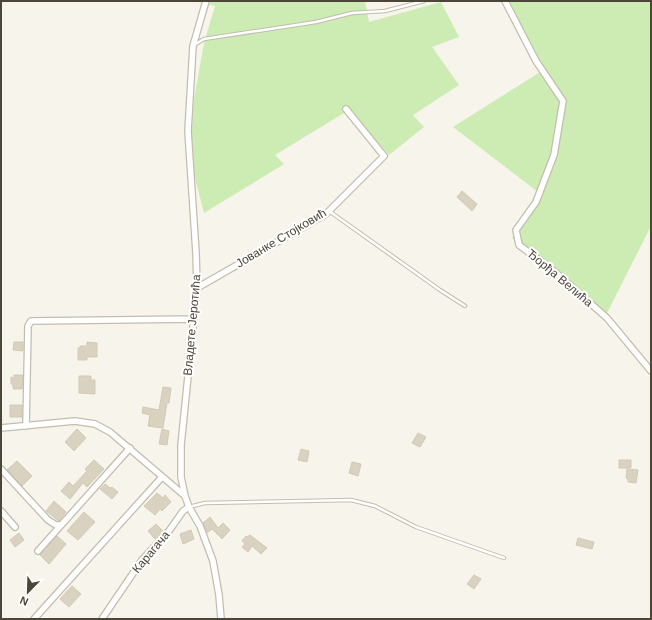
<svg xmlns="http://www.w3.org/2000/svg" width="652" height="620" viewBox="0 0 652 620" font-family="Helvetica,sans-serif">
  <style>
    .green { fill: #ccecb3 }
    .building { fill: #d9d2c0; stroke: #d4cab3 }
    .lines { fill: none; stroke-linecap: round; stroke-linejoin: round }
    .lane-casing { stroke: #c3bdad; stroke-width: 4.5 }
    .street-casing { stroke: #c3bdad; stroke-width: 8 }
    .lane { stroke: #fff; stroke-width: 2.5 }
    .street { stroke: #fff; stroke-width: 5.5 }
    .labels { text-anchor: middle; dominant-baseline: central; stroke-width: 4; stroke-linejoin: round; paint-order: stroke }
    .street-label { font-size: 12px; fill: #4c4638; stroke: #fff }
  </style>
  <rect width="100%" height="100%" fill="#f6f4eb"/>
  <!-- green -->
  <path class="green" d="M 195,1 L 365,1 L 369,22 L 441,2 L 459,37 L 432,47 L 459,85 L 413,115 L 424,127 L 389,155 L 349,110 L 275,155 L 284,164 L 204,213 L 190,159 L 194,99 L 204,43 L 215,6 Z
    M 510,1 L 651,1 L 651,226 L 606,315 L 552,268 L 512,238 L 523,219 L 542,195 L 453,127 L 545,69 L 522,28 Z"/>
  <!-- building -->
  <path class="building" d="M 462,191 L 477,204 L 472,211 L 457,197 Z
    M 14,342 L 23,342 L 23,351 L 13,350 Z
    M 87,342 L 97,343 L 97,357 L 87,357 L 87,360 L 78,360 L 78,348 L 80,348 L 80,346 L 87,346 Z
    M 14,375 L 23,375 L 22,389 L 13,389 L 13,384 L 11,384 L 11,377 L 14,378 Z
    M 79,376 L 91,376 L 91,380 L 95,380 L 95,394 L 79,393 Z
    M 163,387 L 171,388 L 169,403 L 167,403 L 163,428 L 148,426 L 150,415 L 142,413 L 143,407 L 159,410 Z
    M 10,405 L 22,405 L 22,417 L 10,417 Z
    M 77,429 L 86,438 L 74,451 L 65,442 Z
    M 162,429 L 169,431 L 167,445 L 159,444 Z
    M 418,433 L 426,437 L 420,447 L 412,443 Z
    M 301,449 L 309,451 L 307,462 L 298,460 Z
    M 94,460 L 104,469 L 87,487 L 83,483 L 70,499 L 61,491 L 69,482 L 73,486 L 87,471 L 85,469 Z
    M 619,460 L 631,460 L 631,468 L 619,468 Z
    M 17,461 L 32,476 L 22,486 L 7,470 Z
    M 352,462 L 361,464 L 358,476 L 349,473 Z
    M 627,469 L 638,470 L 636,483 L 628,482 L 628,479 L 626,478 Z
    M 105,484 L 110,488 L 112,487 L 118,492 L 112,499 L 100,489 Z
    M 157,493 L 163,498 L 165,495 L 171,502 L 162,511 L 160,509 L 155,515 L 144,506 Z
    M 54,501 L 66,512 L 59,521 L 46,511 Z
    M 84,512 L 95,522 L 78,540 L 67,531 Z
    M 210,517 L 218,528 L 223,523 L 230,530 L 222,539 L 212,529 L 207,533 L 207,531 L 203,523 Z
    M 156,524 L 163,531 L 155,539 L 148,531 Z
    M 191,530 L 194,539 L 183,544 L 180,534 Z
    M 19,533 L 24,540 L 15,547 L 10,540 Z
    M 250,535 L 267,548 L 261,554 L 252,546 L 248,552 L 242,547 L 245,544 L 242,541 L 246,536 L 247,537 Z
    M 57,536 L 66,544 L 49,564 L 40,555 Z
    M 578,538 L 594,542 L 592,549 L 576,545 Z
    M 474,575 L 481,579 L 474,589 L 467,584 Z
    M 72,586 L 81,594 L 69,607 L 60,599 Z"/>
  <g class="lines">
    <defs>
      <path id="lane" d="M 194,45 L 204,39 L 316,22 L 352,13 L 385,11 L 424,1
        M 329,211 L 440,290 L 465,306
        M 189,507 L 205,503 L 351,500 L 375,506 L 416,527 L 504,558"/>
      <path id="street" d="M 206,1 L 193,46 L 188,131 L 196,253 L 197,288 L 181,445 L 181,477 L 185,496 L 189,507 L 200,526 L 213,561 L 219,595 L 221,619
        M 505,1 L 536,61 L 563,101 L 554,155 L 536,202 L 516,230 L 519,245 L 555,272 L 607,318 L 651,371
        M 197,288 L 326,214 L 384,156 L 346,109
        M 26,426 L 28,326 L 31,321 L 193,319
        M 1,428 L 75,421 L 95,424 L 110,432 L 185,496
        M 1,469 L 48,520 L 56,525 L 61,525
        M 1,511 L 15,527
        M 38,551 L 130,448
        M 34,619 L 162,477
        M 102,619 L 142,560 L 169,531 L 183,511 L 189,507"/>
    </defs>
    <!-- lane casing -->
    <use href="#lane" class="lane-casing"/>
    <!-- street casing -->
    <use href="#street" class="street-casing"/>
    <!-- lane -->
    <use href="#lane" class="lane"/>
    <!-- street -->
    <use href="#street" class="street"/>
  </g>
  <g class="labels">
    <!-- street labels -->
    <g class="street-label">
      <text transform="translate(281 238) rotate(-31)">Јованке Стојковић</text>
      <text transform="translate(560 278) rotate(40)">Ђорђа Велића</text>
      <text transform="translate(192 325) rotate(-85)">Владете Јеротића</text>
      <text transform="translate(151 552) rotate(-50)">Карагача</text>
    </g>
  </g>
  <!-- border -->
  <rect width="652" height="620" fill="none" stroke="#4c4638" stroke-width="4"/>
  <!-- north arrow -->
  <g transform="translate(28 592) rotate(203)" stroke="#ffffff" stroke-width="3" paint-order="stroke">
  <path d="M0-3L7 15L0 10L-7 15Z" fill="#4c4638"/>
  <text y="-6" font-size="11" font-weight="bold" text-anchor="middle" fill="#4c4638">N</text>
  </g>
</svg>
